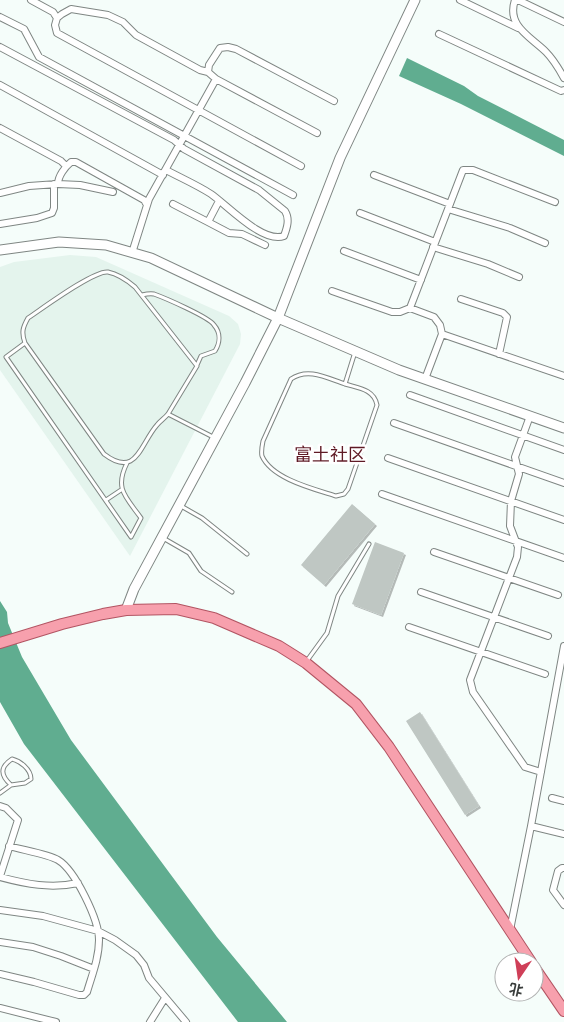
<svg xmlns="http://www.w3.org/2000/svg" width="564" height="1022" viewBox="0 0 564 1022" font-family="'Work Sans','Noto Sans SC',sans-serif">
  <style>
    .built { fill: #e4f4ed }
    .water { fill: #60ad90 }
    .building { fill: #bfc7c3; filter: url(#shadow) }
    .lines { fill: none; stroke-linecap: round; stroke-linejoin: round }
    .service-casing { stroke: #7f8683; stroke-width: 5 }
    .minor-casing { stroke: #7f8683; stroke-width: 8 }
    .secondary-casing { stroke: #7f8683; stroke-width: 11 }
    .primary-casing { stroke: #b25462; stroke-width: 12 }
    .service { stroke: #fff; stroke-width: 3 }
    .minor { stroke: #fff; stroke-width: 6 }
    .secondary { stroke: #fff; stroke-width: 9 }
    .primary { stroke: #f7a0ad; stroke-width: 10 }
    .labels { text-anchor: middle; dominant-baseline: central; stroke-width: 5; stroke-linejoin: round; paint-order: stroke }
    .neighbourhood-label { font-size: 18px; fill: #5f1a25; stroke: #fff }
  </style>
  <defs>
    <filter id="shadow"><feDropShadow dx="2" dy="2" stdDeviation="0" flood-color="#0004"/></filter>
  </defs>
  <rect width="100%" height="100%" fill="#f5fdfa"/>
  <!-- built -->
  <path class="built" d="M 70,255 L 96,257 L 229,316 L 238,324 L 241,334 L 240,344 L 130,556 L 0,370 L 0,267 L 14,262 Z"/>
  <!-- water -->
  <path class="water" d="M 407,58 L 464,86 L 478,96 L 564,140 L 564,156 L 461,104 L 399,76 Z
    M 0,601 L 7,612 L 8,623 L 22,657 L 71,740 L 217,937 L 287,1022 L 238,1022 L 24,744 L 0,702 Z"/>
  <!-- building -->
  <path class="building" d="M 352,504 L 375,524 L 324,585 L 301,565 Z
    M 375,542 L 404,553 L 381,615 L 352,604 Z
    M 420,712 L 479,806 L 465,815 L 406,721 Z"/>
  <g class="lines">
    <defs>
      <path id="service" d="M 142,295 C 146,294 150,293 154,294 C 165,298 209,317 214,325 C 221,333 220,343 215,351 L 201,356 L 197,365
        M 25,343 L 6,357 L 131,537 L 141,518 C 126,497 114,489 127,463
        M 345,384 C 327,378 308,367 291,379 L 263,441 C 262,446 261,452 262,456 C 272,479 314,489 336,496 L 344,494 L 348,489 L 377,405 C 374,389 358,388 345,384 L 355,352
        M 168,414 C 165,418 160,421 157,425 C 140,444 137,479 104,454 L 25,343 C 21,332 23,327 28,318 C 43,308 94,270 108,272 C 118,274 128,281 135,287 L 197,366 L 168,414 L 215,438
        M 106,500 L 121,490
        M 181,506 L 202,518 L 247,554
        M 163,538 L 189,553 L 201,571 L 232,592
        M 306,662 L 327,633 L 338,596 L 369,544
        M 0,793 L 11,785 L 25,783 L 31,779 C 31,769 20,761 12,759 C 0,767 0,775 11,785"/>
      <path id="minor" d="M 31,0 L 53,12 L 57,18
        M 460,0 L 518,28
        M 515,0 C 506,26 531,37 546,52 C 553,59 559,69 564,78
        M 518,0 L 564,22
        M 0,17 L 24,29 L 39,57 L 293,195
        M 439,34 L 561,91 L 564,90
        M 0,47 L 174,140 L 184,149 L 259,190 L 285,211 C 290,219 287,228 284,236 C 263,244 227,205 211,194 C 197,185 181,178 166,170
        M 208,72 L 200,70 L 136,35 L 123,22 L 108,15 L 71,9 L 62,14 L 57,18 L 55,25 L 57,33 L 301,166
        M 216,79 L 208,72 L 209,65 L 220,48 L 228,47 L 236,49 L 334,101
        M 0,85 L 163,175
        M 0,128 L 61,161 L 66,166
        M 374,175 L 450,204
        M 113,192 L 80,185 L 58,184 C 58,176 65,167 71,162 L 76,162 L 144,200 L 147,205
        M 0,193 L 29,186 L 57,184
        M 173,204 L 208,222 L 219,201
        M 448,209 L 510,228 L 545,243
        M 360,213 L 435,242
        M 208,222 L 229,233 L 242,234 L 265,245
        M 0,224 L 37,218 L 52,213 L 54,208 L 54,184
        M 433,247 L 488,264 L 519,277
        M 344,251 L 421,280
        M 132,253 L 149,199 L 216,79 L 317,133
        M 332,291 L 392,312 L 400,312 L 410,308 L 434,317 L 440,325 L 442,334
        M 461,299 L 503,313 L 507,317 L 499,354
        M 410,308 L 463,170 L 473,170 L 555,202
        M 425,379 L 442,334 L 564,376
        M 410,395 L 564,450
        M 530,416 L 515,457 L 519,474 L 511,501 L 510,526 L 518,547 L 517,557 L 470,680 L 473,692 L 525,767 L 541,772
        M 394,423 L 564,483
        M 388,458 L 564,520
        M 382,494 L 564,558
        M 434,552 L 558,595
        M 421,592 L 548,636
        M 409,627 L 545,674
        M 552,798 L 564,801
        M 0,806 L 6,808 L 18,820 L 0,876
        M 531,826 L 564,834
        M 564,868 L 562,868 L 558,871 L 553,890 L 564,905
        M 0,877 C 26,884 51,889 78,883
        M 0,910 L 43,916 L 98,931 L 115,940 L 136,955 L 144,965 L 149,978 L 186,1022
        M 510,930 L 531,826 L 564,646
        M 0,942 L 33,947 L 61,956 L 94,969
        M 0,974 L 34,982 L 79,995 L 84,995 L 87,992 C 92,975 99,958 99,940 C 99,920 75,870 58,860 C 48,854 22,850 9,846
        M 0,1008 L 56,1022
        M 150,1022 L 165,998"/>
      <path id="secondary" d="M 0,250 L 59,242 L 106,245 L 151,258 L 278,318 L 399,370 L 564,428
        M 126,610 L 134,589 L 245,383 L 278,318 L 340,158 L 415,0"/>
      <path id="primary" d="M 0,643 L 62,624 L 103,614 L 126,610 L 176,609 L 214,618 L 279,646 L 306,663 L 356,704 L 389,747 L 531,962
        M 534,967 L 564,1011"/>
    </defs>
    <!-- service casing -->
    <use href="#service" class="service-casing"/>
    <!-- minor casing -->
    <use href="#minor" class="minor-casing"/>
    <!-- secondary casing -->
    <use href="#secondary" class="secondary-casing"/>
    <!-- primary casing -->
    <use href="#primary" class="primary-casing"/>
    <!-- service -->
    <use href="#service" class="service"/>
    <!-- minor -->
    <use href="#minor" class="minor"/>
    <!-- secondary -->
    <use href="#secondary" class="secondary"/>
    <!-- primary -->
    <use href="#primary" class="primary"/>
  </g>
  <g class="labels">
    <!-- neighbourhood labels -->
    <g class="neighbourhood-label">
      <text x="330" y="454">富土社区</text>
    </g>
  </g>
  <!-- north arrow -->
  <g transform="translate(519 977) rotate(193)"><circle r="24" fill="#ffffff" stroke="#b0b1b1"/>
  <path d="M0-4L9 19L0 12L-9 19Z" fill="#cf3f58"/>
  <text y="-8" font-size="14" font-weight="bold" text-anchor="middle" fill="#3a3d3c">北</text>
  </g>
</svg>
